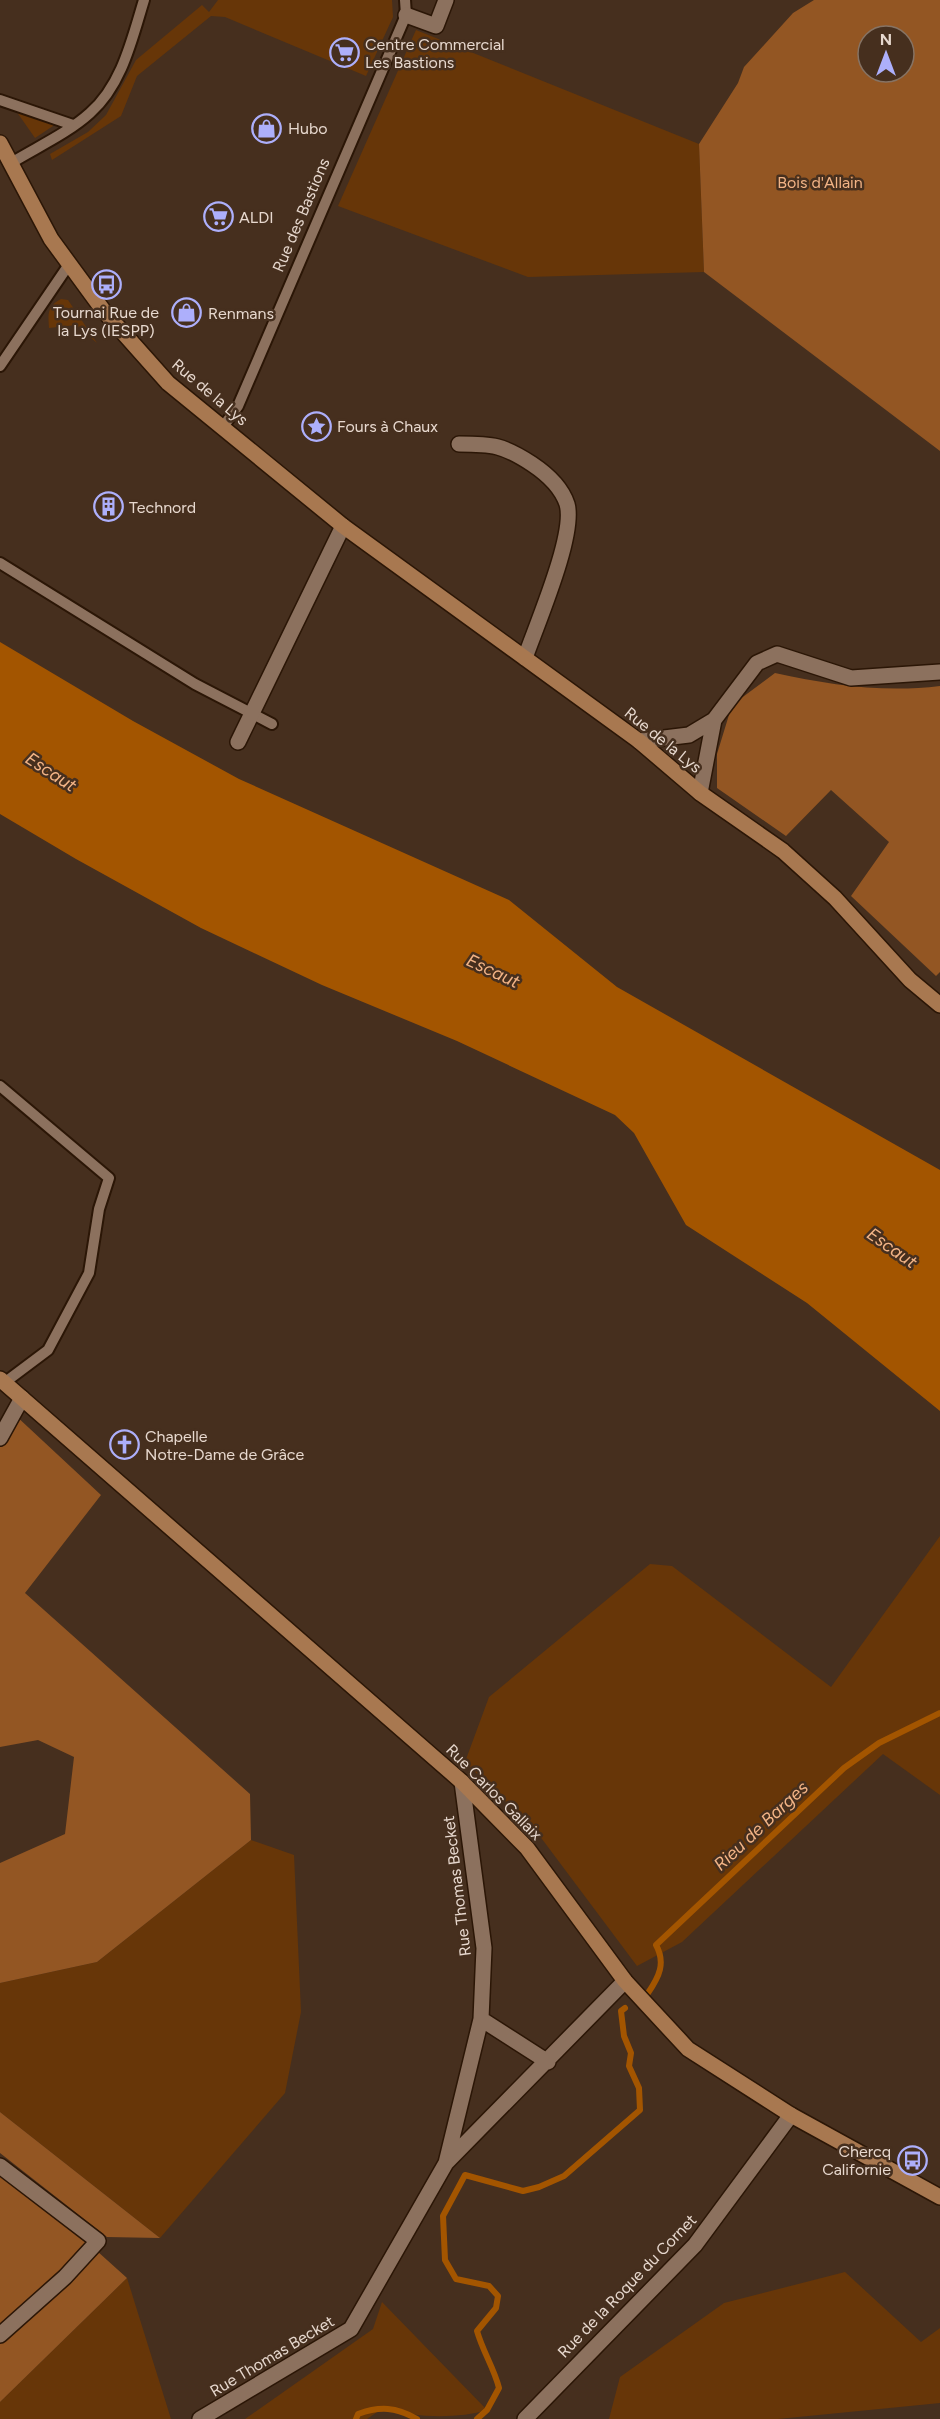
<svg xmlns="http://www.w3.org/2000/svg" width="940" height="2419" viewBox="0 0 940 2419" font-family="Figtree,sans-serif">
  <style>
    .green { fill: #673608 }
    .forest { fill: #935623; fill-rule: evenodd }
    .water { fill: #a35500 }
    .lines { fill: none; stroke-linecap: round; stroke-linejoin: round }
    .stream { stroke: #a35500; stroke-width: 6 }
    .lane-casing { stroke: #2b1606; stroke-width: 14 }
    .street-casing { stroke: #2b1606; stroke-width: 18 }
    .secondary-casing { stroke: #2b1606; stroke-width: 18 }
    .lane { stroke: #8c715e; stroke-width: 10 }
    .street { stroke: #8c715e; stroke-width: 15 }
    .secondary { stroke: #a87850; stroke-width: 15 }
    .labels { text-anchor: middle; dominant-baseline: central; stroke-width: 5; stroke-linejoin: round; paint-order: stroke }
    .poi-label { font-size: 16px; fill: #e7d8ce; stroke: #462f1e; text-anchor: start }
    .park-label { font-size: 16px; fill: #f2b385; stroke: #462f1e }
    .street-label { font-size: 16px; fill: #e7d8ce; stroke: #462f1e }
    .water-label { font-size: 18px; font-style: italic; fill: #f3b486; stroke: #462f1e }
  </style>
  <rect width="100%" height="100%" fill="#462f1e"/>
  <!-- green -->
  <path class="green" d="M 218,0 L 392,0 L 393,17 L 366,76 L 225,17 L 211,16 L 137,76 L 121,116 L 52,160 L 50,154 L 88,132 L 106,115 L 136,60 L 202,5 L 209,12 Z
    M 416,30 L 699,144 L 704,272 L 528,277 L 338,206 Z
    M 14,108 L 53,121 L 53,126 L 35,138 Z
    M 61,299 L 68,300 L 97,343 L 76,325 L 49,328 C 48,314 47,306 61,299 Z
    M 940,1536 L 940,1795 L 883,1754 L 682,1942 L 637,1966 L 539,1835 L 465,1762 L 489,1697 L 650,1564 L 672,1566 L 831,1687 Z
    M 251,1840 L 294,1855 L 301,2012 L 285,2093 L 160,2238 L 0,2112 L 0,1983 L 97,1962 Z
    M 845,2272 L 921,2342 L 940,2328 L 940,2403 L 778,2419 L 609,2419 L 620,2377 L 724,2303 Z
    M 127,2278 L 171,2419 L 0,2419 L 0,2402 Z
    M 382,2302 L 487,2410 C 458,2419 414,2418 383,2408 L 367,2419 L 245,2419 L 373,2329 Z"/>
  <!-- forest -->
  <path class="forest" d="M 814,0 L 940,0 L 940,451 L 704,272 L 699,144 L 738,83 L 744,67 L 793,13 ZM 868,36 L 904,36 L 904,72 L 868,72 Z
    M 775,673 C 830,685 884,693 940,686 L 940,972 L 936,976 L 851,896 L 889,842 L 831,790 L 786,836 L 717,788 L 717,754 L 732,705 Z
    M 14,1414 L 101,1495 L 25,1593 L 250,1794 L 251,1840 L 97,1962 L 0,1983 L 0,1863 L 65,1834 L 74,1757 L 38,1740 L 0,1747 L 0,1438 Z
    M 0,2112 L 160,2238 L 107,2237 L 0,2153 Z
    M 0,2176 L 87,2242 L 127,2278 L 0,2402 Z"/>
  <!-- water -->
  <path class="water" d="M 0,642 L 133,721 L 239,779 L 509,900 L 617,987 L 940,1170 L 940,1411 L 807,1303 L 686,1225 L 634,1133 L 615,1115 L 457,1041 L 322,985 L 201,928 L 76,859 L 0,814 Z"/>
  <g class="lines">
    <!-- stream -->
    <path class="stream" d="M 648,1993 C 659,1977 666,1963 656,1945 L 844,1768 L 879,1743 L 940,1713
      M 356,2419 L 358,2414 C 380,2406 396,2407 417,2419
      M 477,2419 L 487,2410 L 499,2388 C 494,2368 483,2352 477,2331 L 496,2308 L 498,2296 L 489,2286 L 456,2279 L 445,2260 L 443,2216 L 465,2175 L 523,2191 L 539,2187 L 564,2176 L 640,2110 L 639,2088 L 629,2066 L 631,2053 L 624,2036 L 621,2011 L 625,2008"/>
    <defs>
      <path id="lane" d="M 0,100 L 73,125
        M 11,163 C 37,147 68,133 90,113 C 122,85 132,39 144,0
        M 0,366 L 70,263
        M 223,427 L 238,406 L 406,15 L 405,0
        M 0,563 L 195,684 L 272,724
        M 0,1086 L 109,1178 L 99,1209 L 89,1273 L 48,1350 L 4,1383"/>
      <path id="street" d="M 406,15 L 436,26 L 446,0
        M 459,444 C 493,444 503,445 532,464 C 547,474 561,486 567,504 C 576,534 536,626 525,658
        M 639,741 L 689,735 L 714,720 L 757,663 L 777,654 L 851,678 L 940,672
        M 238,742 L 343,526
        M 700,793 L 714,720
        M 0,1438 L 22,1398
        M 481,2019 L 548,2062
        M 446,2163 L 481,2019 L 484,1948 L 462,1782
        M 0,2166 L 98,2241 L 65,2277 L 0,2335
        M 200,2419 L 351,2329 L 446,2163 L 625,1981
        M 525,2419 L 695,2245 L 791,2115"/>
      <path id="secondary" d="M 0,143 L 51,239 L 103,310 L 168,383 L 343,526 L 639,741 L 700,793 L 783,851 L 835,898 L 910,980 L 940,1005
        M 0,1379 L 462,1782 L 527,1848 L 625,1981 L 688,2049 L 791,2115 L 940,2197"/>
    </defs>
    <!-- lane casing -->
    <use href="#lane" class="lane-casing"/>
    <!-- street casing -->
    <use href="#street" class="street-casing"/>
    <!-- secondary casing -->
    <use href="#secondary" class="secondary-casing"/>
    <!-- lane -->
    <use href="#lane" class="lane"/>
    <!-- street -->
    <use href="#street" class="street"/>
    <!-- secondary -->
    <use href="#secondary" class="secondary"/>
  </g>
  <!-- icons -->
  <defs>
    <symbol id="supermarket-ring" viewBox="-11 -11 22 22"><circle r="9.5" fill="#462f1e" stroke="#adaffb" stroke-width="1.5"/><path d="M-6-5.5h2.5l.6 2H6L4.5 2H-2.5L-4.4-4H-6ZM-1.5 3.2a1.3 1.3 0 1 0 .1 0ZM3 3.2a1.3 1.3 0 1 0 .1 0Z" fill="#adaffb"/></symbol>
    <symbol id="shop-ring" viewBox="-11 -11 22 22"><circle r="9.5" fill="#462f1e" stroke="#adaffb" stroke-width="1.5"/><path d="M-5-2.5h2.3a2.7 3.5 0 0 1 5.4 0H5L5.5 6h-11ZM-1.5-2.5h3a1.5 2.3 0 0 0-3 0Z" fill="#adaffb"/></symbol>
    <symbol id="bus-ring" viewBox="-11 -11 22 22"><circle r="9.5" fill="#462f1e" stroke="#adaffb" stroke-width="1.5"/><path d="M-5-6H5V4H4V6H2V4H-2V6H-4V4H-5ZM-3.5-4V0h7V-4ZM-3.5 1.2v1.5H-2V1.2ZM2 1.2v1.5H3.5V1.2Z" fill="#adaffb"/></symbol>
    <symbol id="sight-ring" viewBox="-11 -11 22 22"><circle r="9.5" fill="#462f1e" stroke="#adaffb" stroke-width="1.5"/><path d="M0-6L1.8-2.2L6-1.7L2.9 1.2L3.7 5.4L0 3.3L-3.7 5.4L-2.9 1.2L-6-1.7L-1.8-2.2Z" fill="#adaffb"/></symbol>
    <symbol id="building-ring" viewBox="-11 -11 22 22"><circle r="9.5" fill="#462f1e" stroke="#adaffb" stroke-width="1.5"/><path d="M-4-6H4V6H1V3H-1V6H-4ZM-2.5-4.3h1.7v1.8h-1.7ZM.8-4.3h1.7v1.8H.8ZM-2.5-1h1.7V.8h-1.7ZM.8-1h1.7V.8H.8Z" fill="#adaffb"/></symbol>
    <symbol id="church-ring" viewBox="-11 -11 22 22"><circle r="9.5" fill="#462f1e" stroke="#adaffb" stroke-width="1.5"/><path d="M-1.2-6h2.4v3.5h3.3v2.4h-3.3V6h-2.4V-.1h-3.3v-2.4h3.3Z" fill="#adaffb"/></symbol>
  </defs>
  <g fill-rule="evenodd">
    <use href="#supermarket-ring" x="328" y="36" width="33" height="33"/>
    <use href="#shop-ring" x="250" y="112" width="33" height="33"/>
    <use href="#supermarket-ring" x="202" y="200" width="33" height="33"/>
    <use href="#bus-ring" x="90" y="268" width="33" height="33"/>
    <use href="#shop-ring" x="170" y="296" width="33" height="33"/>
    <use href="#sight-ring" x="300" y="410" width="33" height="33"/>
    <use href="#building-ring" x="92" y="490" width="33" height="33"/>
    <use href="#church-ring" x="108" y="1428" width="33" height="33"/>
    <use href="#bus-ring" x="896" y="2144" width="33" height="33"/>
  </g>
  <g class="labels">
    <!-- poi labels -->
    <g class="poi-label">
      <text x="365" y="44">Centre Commercial<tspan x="365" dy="18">Les Bastions</tspan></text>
      <text x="288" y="128">Hubo</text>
      <text x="239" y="217">ALDI</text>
      <text x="106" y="312" text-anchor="middle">Tournai Rue de<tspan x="106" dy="18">la Lys (IESPP)</tspan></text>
      <text x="208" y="313">Renmans</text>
      <text x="337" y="426">Fours à Chaux</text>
      <text x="129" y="507">Technord</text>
      <text x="145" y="1436">Chapelle<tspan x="145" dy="18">Notre-Dame de Grâce</tspan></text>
      <text x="891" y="2151" text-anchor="end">Chercq<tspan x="891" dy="18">Californie</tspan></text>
    </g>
    <!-- park labels -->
    <g class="park-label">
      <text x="820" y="182">Bois d'Allain</text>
    </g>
    <!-- street labels -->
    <g class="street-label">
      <text transform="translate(301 215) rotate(-67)">Rue des Bastions</text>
      <text transform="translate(210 392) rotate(40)">Rue de la Lys</text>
      <text transform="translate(663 740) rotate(39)">Rue de la Lys</text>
      <text transform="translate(494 1792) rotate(45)">Rue Carlos Gallaix</text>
      <text transform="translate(457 1886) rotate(-97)">Rue Thomas Becket</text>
      <text transform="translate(627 2286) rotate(-46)">Rue de la Roque du Cornet</text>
      <text transform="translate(272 2356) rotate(-31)">Rue Thomas Becket</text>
    </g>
    <!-- water labels -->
    <g class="water-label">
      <text transform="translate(51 772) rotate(33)">Escaut</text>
      <text transform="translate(493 971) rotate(25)">Escaut</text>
      <text transform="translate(892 1248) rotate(35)">Escaut</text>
      <text transform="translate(761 1826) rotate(-43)">Rieu de Barges</text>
    </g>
  </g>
  <!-- north arrow -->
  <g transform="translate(886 54)"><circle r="28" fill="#462f1e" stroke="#867364" stroke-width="1.5"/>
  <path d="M0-4.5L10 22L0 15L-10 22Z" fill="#adaffb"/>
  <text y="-9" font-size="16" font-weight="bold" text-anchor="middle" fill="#e7d8ce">N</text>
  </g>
</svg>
